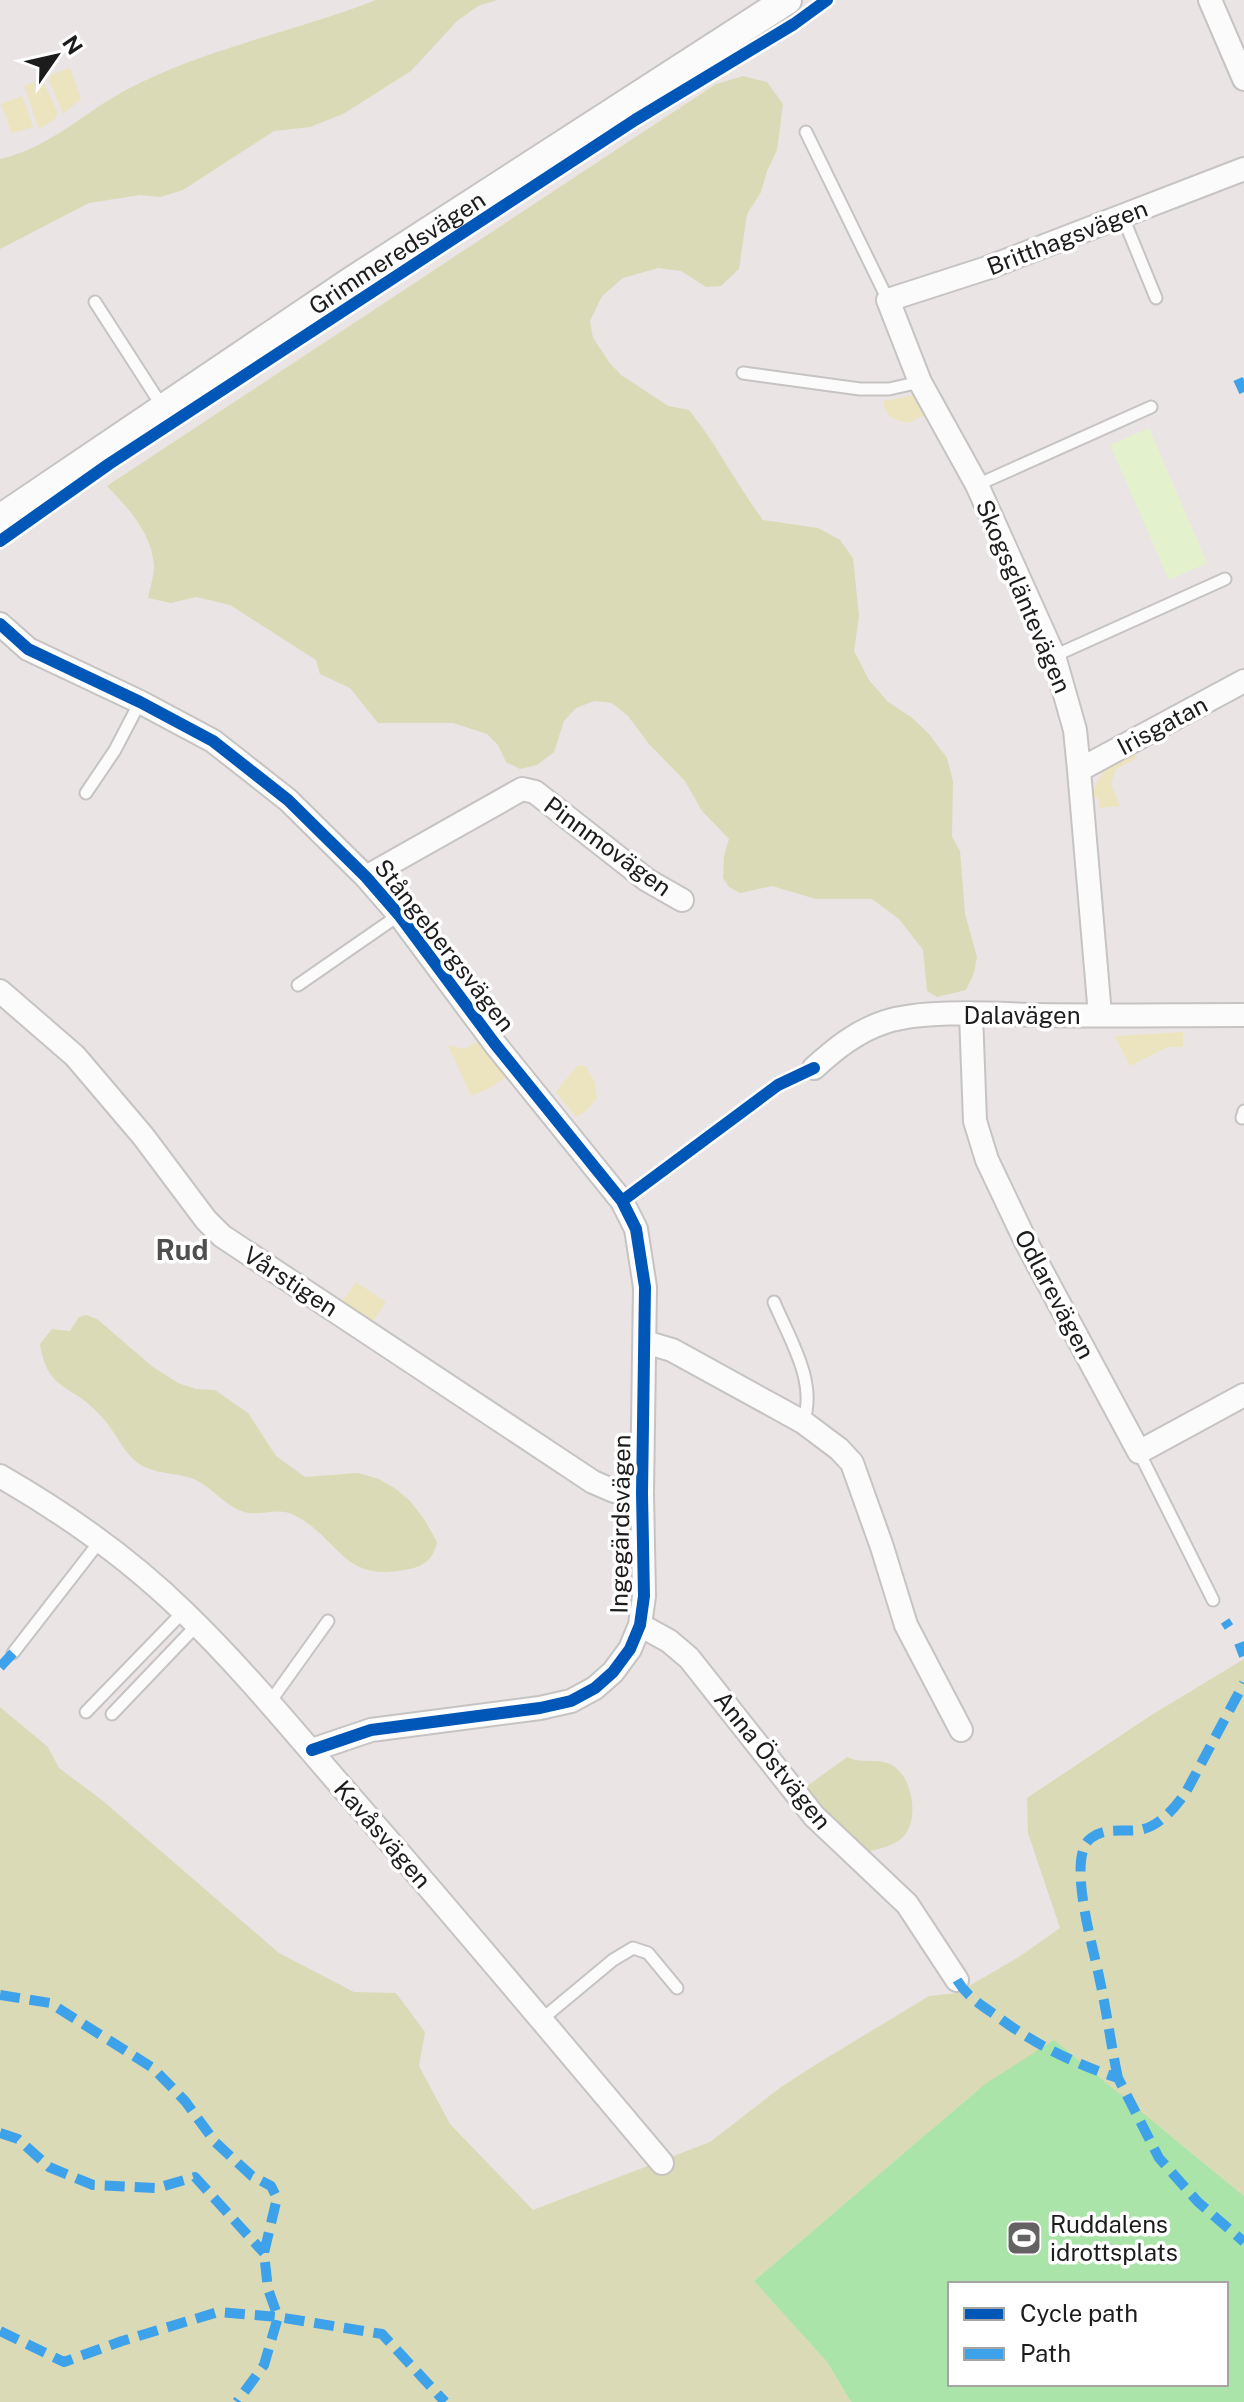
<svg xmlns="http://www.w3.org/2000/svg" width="1244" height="2402" viewBox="0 0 1244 2402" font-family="'Public Sans',sans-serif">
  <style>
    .grass { fill: #ece4bf }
    .forest { fill: #dadab6 }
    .park { fill: #e3f2cc }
    .pitch { fill: #abe4a8; fill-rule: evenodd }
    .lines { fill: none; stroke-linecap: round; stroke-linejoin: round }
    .service-casing { stroke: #c6c3c3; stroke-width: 15 }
    .minor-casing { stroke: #c6c3c3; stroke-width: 26 }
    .tertiary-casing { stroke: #c6c3c3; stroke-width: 32 }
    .service { stroke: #fcfbfb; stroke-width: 11 }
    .minor { stroke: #fcfbfb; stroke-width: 22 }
    .tertiary { stroke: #fcfbfb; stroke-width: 28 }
    .quiet { stroke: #3da2ea; stroke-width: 10; stroke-dasharray: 20 10; stroke-linecap: butt }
    .cycleway-casing { stroke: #fff; stroke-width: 17 }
    .cycleway { stroke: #0057b8; stroke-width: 12 }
    .labels { text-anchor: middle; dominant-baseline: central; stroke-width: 7; stroke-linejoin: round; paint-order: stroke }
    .street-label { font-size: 24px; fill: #1c1c1c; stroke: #fff }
    .poi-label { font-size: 24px; fill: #1c1c1c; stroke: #fff; text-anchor: start }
    .quarter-label { font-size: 28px; font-weight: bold; fill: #4f4f4f; stroke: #fff }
  </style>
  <rect width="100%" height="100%" fill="#eae4e4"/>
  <!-- grass -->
  <path class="grass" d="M 70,68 L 81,99 L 63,114 L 49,80 L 51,75 Z
    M 42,79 L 58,113 L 54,120 L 39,129 L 24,86 Z
    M 22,96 L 33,127 L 12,133 L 1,104 Z
    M 915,395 L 929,413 L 908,423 C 895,420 883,416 884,401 Z
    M 1133,751 L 1137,758 L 1116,769 L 1111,784 L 1120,806 L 1100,808 L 1098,798 L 1090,795 L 1106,767 Z
    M 1183,1032 L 1183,1047 L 1168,1047 L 1130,1066 L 1115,1036 Z
    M 480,1039 L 507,1076 L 490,1088 L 471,1096 L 448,1045 L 465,1049 Z
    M 578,1065 L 586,1066 L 595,1083 L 597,1098 L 586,1111 L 576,1117 L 556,1092 Z
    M 356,1282 L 386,1302 L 371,1324 L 341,1303 Z"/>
  <!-- forest -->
  <path class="forest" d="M 376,0 L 497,0 L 478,6 L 457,21 L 411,71 L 343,114 L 310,127 L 274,131 L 183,190 L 160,197 L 140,195 L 89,203 L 0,249 L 0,159 C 50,148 84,112 128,89 C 206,48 294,32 376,0 Z
    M 743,76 L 767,82 L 783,104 L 777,150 L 767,171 L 761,192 L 747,214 L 739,269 L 721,286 L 706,287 L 681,271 L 658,268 L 623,278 L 602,296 L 590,321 L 593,338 L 609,362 L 621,375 L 668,406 L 689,410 C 718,446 736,484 763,520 L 818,528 L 840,540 L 853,558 L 859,616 L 854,651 L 869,680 L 888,702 L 911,717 L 929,734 L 947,758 L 953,781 L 952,837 L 960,851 L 965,914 L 977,957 L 974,973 L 966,990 L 937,997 L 927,991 L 923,950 L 899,919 L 872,899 L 816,899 L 772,886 L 740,893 L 729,887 L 723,878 L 724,856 L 729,839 L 702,811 L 685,781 L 649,744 L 628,716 L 612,703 L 594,701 L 576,708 L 564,721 L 554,752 L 537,765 L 520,769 L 506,762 L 498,745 L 487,734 L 453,723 L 378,723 L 350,688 L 320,674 L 316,660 L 230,605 L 196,597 L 171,603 L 148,598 C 150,588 154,576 154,566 C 152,533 128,508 107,486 L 716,84 Z
    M 86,1315 L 97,1319 L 153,1367 L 178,1383 L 196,1389 L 215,1390 L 248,1413 L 276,1456 L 305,1477 L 358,1473 L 379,1479 L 396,1489 L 410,1501 L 424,1519 L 437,1542 C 433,1559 425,1566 409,1569 C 342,1584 342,1540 294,1515 C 277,1506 259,1518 241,1511 C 224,1504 212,1488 196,1480 C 176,1471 151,1476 133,1459 C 120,1446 113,1428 100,1415 C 73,1384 47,1392 40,1344 L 52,1329 L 70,1331 L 79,1317 Z
    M 1244,1659 L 1244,2196 L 1159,2126 L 985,2084 L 754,2281 L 827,2362 L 851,2402 L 0,2402 L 0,1707 L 48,1747 L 59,1768 L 103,1801 L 279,1953 L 354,1992 L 396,1993 L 425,2032 L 419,2066 L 450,2124 L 533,2210 L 710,2142 L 781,2087 L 820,2062 L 929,1996 L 957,1993 L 1019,1957 L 1060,1928 L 1028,1833 L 1027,1798 L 1150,1716 Z
    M 847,1757 C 860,1764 876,1758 890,1764 C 912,1774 920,1818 904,1836 C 895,1845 883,1848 870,1851 L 847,1838 L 806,1787 Z"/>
  <!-- park -->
  <path class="park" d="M 1149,428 L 1207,563 L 1169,580 L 1110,445 Z"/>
  <!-- pitch -->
  <path class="pitch" d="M 1054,2040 L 1244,2196 L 1244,2402 L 851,2402 L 827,2362 L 754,2281 L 985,2084 ZM 1226,2284 L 1226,2384 L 950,2384 L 950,2284 Z"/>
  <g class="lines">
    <defs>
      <path id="service" d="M 806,132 L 888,300
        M 1122,215 L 1156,298
        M 95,302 L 162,406
        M 743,373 L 860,389 L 889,389 L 920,382
        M 977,485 L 1151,407
        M 1054,656 L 1225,579
        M 86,793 L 115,750 L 140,702
        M 298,985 L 399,915
        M 1242,1118 L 1244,1111
        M 774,1302 C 789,1338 818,1383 803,1422
        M 1139,1452 L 1213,1600
        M 13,1653 L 100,1541
        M 270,1702 L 328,1621
        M 86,1712 L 184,1611
        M 112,1714 L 197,1625
        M 542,2019 L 613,1960 L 633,1948 L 648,1953 L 677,1988"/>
      <path id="minor" d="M 1210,0 L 1244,79
        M 0,624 L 28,649 L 140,702 L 213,741 L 288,800 L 366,877 L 399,915 L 495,1044 L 622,1201 L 636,1229 L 645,1287 L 642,1493 L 644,1596 L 640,1625 L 630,1649 L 613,1672 L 595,1688 L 571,1701 L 540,1708 L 371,1730 L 312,1750
        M 1079,770 L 1244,681
        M 366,877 L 522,789 L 535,792 L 647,880 L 682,900
        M 0,991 L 75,1056 L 143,1136 L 206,1220 L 222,1236 L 593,1482 L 614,1491 L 642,1493
        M 971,1014 L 975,1121 L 987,1160 L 1026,1242 L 1139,1452 L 1244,1395
        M 1100,1015 L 1079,770 L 1075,730 L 1054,656 L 977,485 L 920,382 L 888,300 L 987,268 L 1244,169
        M 814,1068 C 835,1049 857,1031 885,1022 C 923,1009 996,1014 1037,1015 C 1106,1016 1175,1015 1244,1015
        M 645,1342 L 672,1350 L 803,1422 L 839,1449 L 852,1463 L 882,1547 L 906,1625 L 961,1730
        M 0,1476 C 66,1514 130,1559 185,1613 C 246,1672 299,1738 355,1802 C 459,1921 560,2042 662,2163
        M 640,1625 L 669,1641 L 689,1658 L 814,1816 L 907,1904 L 957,1980"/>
      <g id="tertiary">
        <path id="s1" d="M 0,519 L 352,281 L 787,0"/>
      </g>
    </defs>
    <!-- service casing -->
    <use href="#service" class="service-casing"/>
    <!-- minor casing -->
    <use href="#minor" class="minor-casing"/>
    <!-- tertiary casing -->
    <use href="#tertiary" class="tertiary-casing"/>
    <!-- service -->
    <use href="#service" class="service"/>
    <!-- minor -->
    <use href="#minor" class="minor"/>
    <!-- tertiary -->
    <use href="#tertiary" class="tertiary"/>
    <!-- quiet -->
    <path class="quiet" d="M 1238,379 L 1244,392
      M 1225,1621 L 1229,1627
      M 1239,1643 L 1244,1656
      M 0,1667 L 13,1653
      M 957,1980 C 966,1995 979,2004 994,2014 C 1032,2043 1072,2063 1118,2078 L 1159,2158 L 1198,2202 L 1244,2242
      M 0,1995 L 50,2003 L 153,2068 L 185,2101 L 215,2142 L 252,2176 L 271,2186 L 277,2198 L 264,2253 L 268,2289 L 278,2317 L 264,2365 L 237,2402
      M 1118,2078 C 1111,2046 1107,2013 1100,1981 C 1095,1953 1065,1857 1091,1838 C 1106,1827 1122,1832 1139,1830 C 1159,1827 1175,1808 1186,1792 L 1244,1683
      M 0,2133 L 18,2139 L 49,2167 L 93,2185 L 157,2188 L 195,2177 L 264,2253
      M 0,2331 L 64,2362 L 122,2341 L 218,2312 L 278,2317 L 382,2334 L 445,2402"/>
    <defs>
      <path id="cycleway" d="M 0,541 L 109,464 L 635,120 L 794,24 L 827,0
        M 0,624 L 28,649 L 140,702 L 213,741 L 288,800 L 366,877 L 399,915 L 495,1044 L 622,1201 L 636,1229 L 645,1287 L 642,1493 L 644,1596 L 640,1625 L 630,1649 L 613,1672 L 595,1688 L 571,1701 L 540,1708 L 371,1730 L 312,1750
        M 622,1201 L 778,1085 L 814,1068"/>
    </defs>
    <!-- cycleway casing -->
    <use href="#cycleway" class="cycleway-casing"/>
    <!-- cycleway -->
    <use href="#cycleway" class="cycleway"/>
  </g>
  <!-- icons -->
  <defs>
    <symbol id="stadium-square" viewBox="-11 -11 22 22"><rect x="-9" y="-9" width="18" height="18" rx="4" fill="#646262" stroke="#fff"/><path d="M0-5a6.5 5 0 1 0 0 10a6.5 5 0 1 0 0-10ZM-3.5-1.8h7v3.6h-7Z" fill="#fff"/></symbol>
  </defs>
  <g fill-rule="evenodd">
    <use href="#stadium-square" x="1004" y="2218" width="40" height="40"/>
  </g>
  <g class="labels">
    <!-- street labels -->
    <g class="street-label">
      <text transform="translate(1067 237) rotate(-21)">Britthagsvägen</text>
      <text stroke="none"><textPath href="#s1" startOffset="478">Grimmeredsvägen</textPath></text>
      <text transform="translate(1024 596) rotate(67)">Skogsgläntevägen</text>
      <text transform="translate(1162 725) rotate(-28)">Irisgatan</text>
      <text transform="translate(608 846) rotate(36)">Pinnmovägen</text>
      <text transform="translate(445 945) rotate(52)">Stångebergsvägen</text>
      <text x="1022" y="1015">Dalavägen</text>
      <text transform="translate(291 1281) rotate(33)">Vårstigen</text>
      <text transform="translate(1055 1294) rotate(62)">Odlarevägen</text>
      <text transform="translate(620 1524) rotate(-89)">Ingegärdsvägen</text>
      <text transform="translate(773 1760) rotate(51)">Anna Östvägen</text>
      <text transform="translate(383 1834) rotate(49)">Kavåsvägen</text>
    </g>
    <!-- poi labels -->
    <g class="poi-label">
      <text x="1050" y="2224">Ruddalens<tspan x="1050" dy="28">idrottsplats</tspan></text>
    </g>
    <!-- quarter labels -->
    <g class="quarter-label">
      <text x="182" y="1249">Rud</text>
    </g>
  </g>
  <!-- legend -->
  <rect x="948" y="2282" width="280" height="104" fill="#ffffff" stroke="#a4a4a4" stroke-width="2"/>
  <rect x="964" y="2308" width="40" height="12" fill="#0057b8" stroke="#a4a4a4" stroke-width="2"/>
  <text x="1020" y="2322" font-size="24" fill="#1c1c1c">Cycle path</text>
  <rect x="964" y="2348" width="40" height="12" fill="#3da2ea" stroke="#a4a4a4" stroke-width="2"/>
  <text x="1020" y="2362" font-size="24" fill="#1c1c1c">Path</text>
  <!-- north arrow -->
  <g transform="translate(56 56) rotate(56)" stroke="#ffffff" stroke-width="6" paint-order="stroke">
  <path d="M0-6L14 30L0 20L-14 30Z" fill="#1c1c1c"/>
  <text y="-12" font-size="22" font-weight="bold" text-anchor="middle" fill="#1c1c1c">N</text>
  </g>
</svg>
